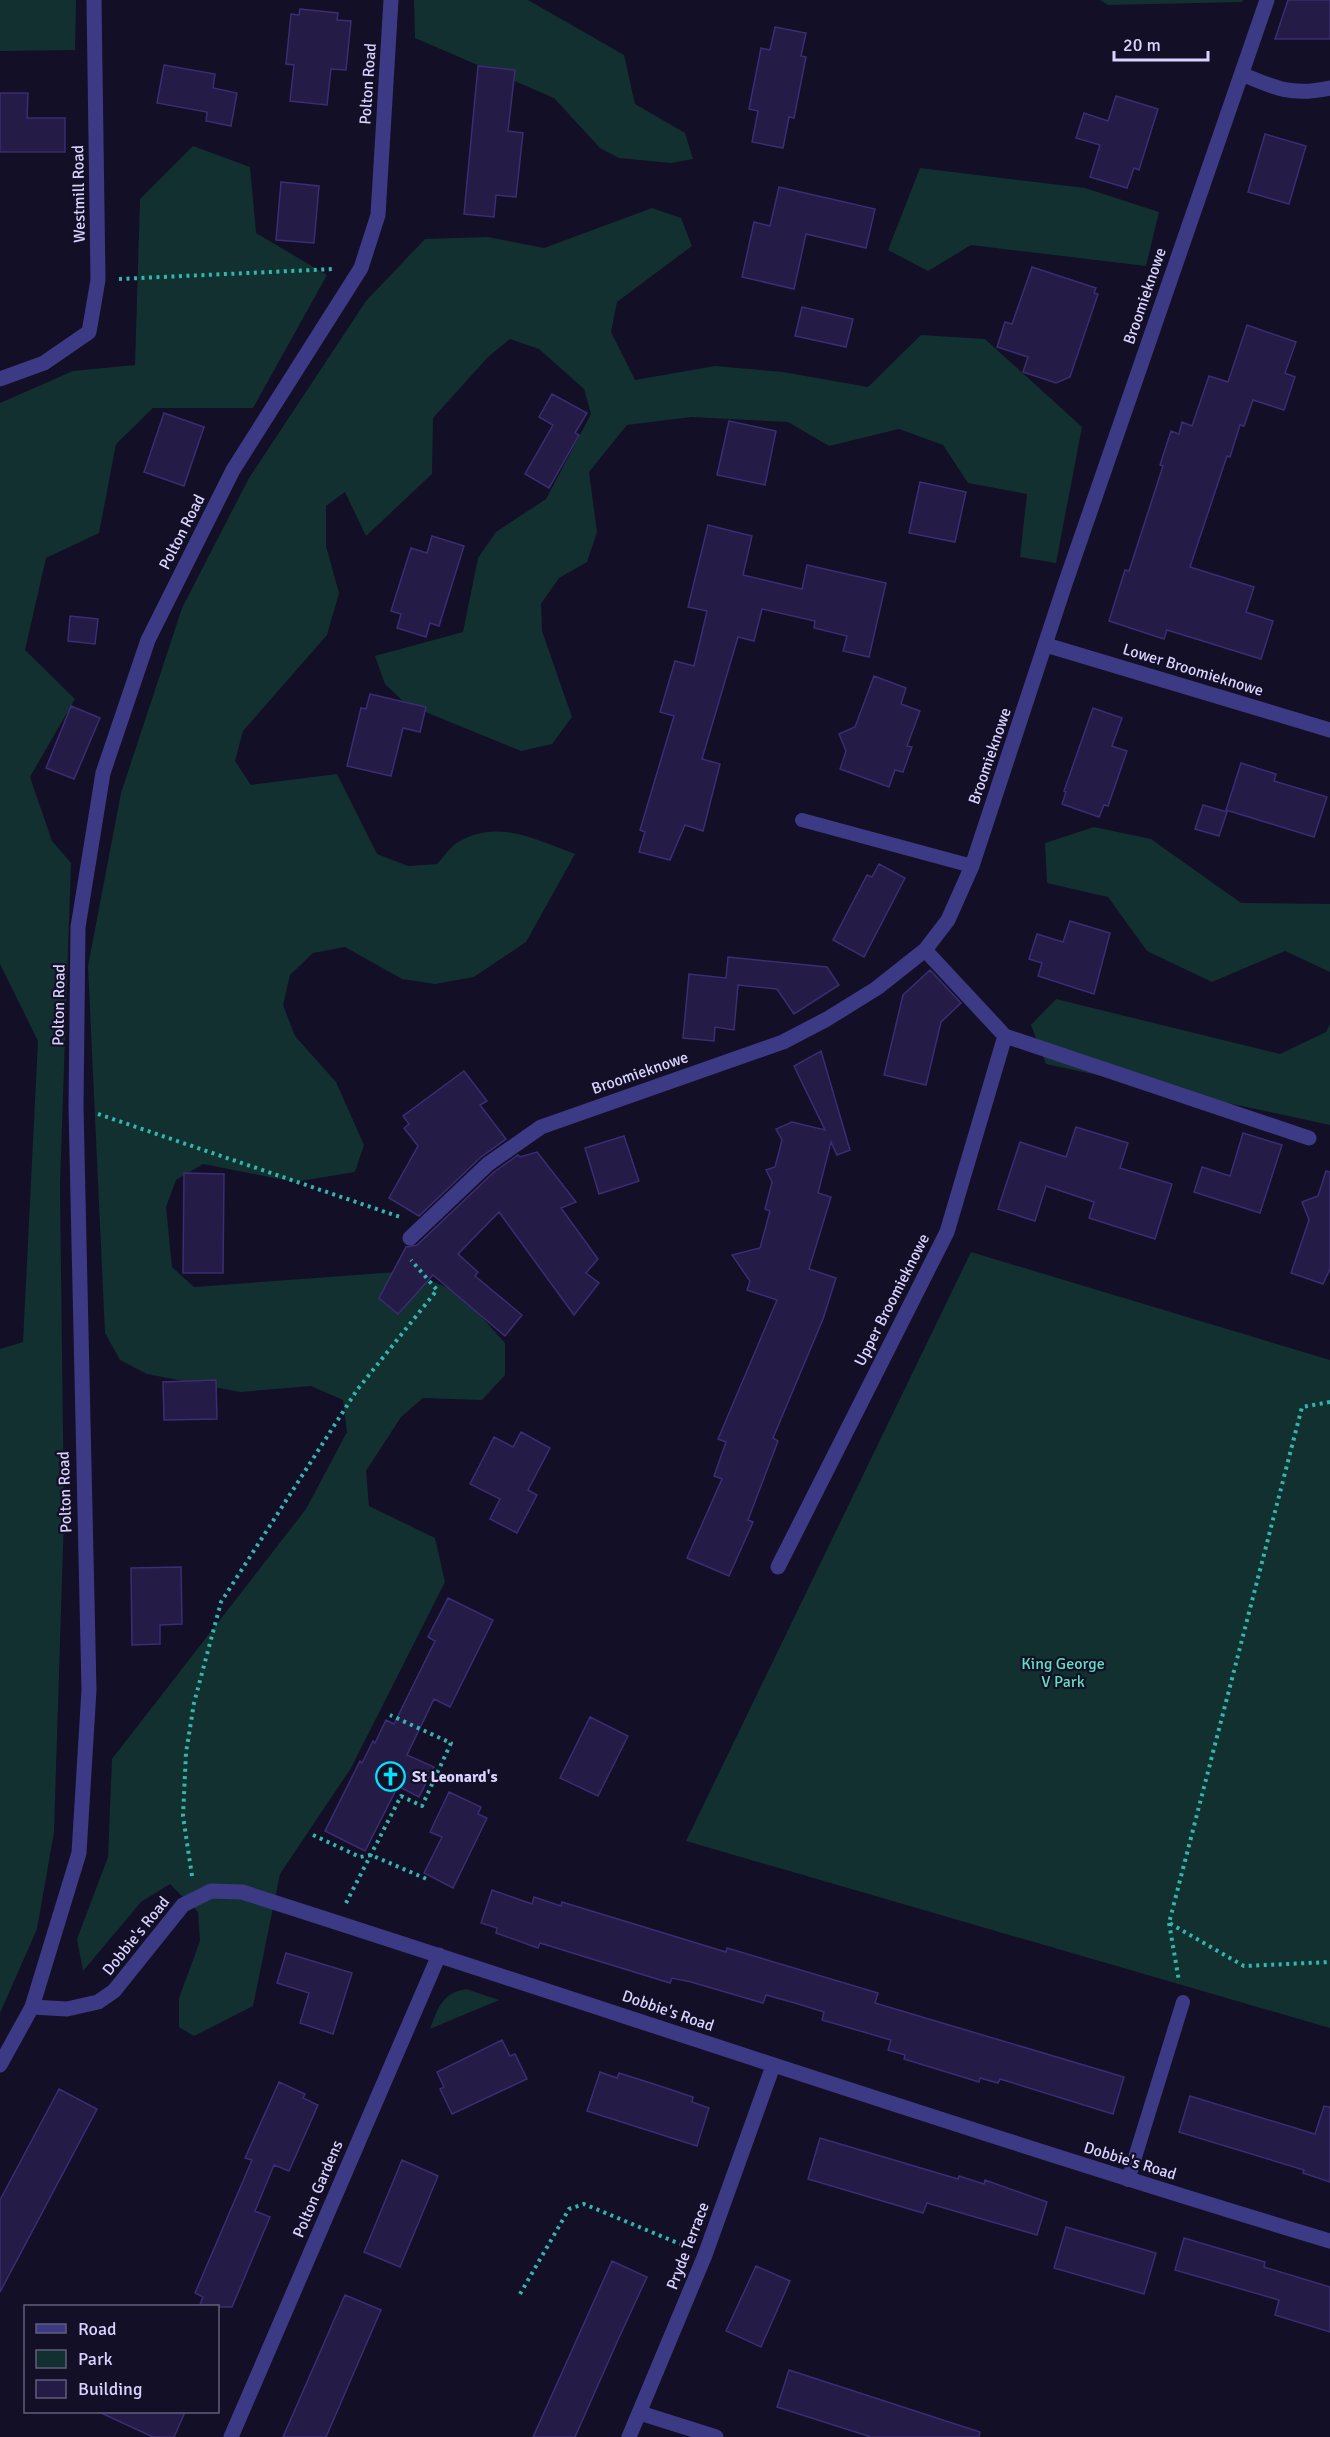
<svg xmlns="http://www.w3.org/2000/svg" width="1330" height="2437" viewBox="0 0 1330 2437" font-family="Signika,sans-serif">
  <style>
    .green { fill: #12302f }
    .building { fill: #241b47; stroke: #3b2d73; stroke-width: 1.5 }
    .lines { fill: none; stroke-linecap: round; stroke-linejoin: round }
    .path { stroke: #2fb8b0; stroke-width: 4; stroke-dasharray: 3 4.5; stroke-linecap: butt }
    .service { stroke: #3d3a85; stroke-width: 14 }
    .minor { stroke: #3d3a85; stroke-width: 15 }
    .tertiary { stroke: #3d3a85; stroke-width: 15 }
    .labels { text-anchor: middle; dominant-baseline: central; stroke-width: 4.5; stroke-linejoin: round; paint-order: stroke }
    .street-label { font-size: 16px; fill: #d9d4ff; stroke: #130f26 }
    .park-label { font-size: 16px; fill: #5fe0c0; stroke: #130f26 }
    .poi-label { font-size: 16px; font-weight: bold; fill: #d9d4ff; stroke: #130f26; text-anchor: start }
  </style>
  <rect width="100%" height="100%" fill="#130f26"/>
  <!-- green -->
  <path class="green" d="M 0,0 L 76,0 L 75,50 L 0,51 Z
    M 414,0 L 528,0 L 624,55 L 635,104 L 685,133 L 693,159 L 671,163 L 619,158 L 600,148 L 554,98 L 415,38 Z
    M 1100,0 L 1243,0 L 1242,2 L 1108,5 Z
    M 193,146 L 250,167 L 256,233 L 327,275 L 253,408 L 153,408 L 116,444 L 99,533 L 46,558 L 25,650 L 75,699 L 30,777 L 52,841 L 71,863 L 60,1185 L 64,1516 L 54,1832 L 37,1929 L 0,2013 L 0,1349 L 23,1342 L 38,1041 L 0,964 L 0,403 L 73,371 L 135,365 L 140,199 Z
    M 920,168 L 1085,188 L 1159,212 L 1146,266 L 971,245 L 928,271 L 888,250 Z
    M 652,208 L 681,218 L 692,246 L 617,302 L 611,332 L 635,380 L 715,366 L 783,372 L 868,387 L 921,335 L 985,339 L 1082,427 L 1056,563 L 1020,557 L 1027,494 L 968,483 L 943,445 L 899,429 L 829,446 L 788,422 L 691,417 L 627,425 L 589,472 L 597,532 L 587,562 L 559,578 L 541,604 L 542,631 L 572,717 L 552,744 L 521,751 L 406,704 L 385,684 L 375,656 L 463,632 L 478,558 L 496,532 L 546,499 L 591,414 L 584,389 L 539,349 L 510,339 L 488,357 L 433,418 L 432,474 L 366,536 L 345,492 L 326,506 L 326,546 L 339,593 L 327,635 L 243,731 L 235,761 L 251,785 L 337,774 L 377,854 L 408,866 L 437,864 C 444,857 451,845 460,841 C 499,819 537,840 575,854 L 526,942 L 474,977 L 435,984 L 402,979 L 345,947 L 313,953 L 290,975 L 283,1005 L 295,1036 L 336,1082 L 364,1145 L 355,1172 L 294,1182 L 203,1164 L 176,1180 L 166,1207 L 172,1267 L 194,1287 L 410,1271 L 461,1294 L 505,1343 L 505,1375 L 482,1400 L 423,1398 L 401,1417 L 366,1471 L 369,1506 L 435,1538 L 445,1582 L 351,1768 L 280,1874 L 253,2006 L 194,2036 L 179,2027 L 179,1998 L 200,1941 L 198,1912 L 170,1884 L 141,1902 L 83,1971 L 77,1939 L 108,1857 L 112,1759 L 306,1509 L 347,1432 L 343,1400 L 311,1386 L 240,1392 L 147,1374 L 120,1360 L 105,1333 L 88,966 L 121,793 L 182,608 L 249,478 L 366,301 L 425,239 L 488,237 L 544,248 Z
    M 1094,827 L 1151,839 L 1241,903 L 1330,904 L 1330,972 L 1285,951 L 1212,982 L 1147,951 L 1108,897 L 1047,883 L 1045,843 Z
    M 1056,999 L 1280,1054 L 1326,1032 L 1330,1024 L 1330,1125 L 1046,1064 L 1031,1025 Z
    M 971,1252 L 1330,1360 L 1330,2028 L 686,1841 Z
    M 466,1989 L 499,2000 L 430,2029 C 438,2008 442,1993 466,1989 Z"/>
  <!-- building -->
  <path class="building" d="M 1288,0 L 1330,0 L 1330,39 L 1275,39 Z
    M 300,9 L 338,13 L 337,20 L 351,21 L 346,70 L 331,69 L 327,105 L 290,101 L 294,65 L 286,64 L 291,14 L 299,15 Z
    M 775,27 L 806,33 L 801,56 L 806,57 L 794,118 L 789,117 L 783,148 L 752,142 L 758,111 L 749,109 L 761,48 L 770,50 Z
    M 164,65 L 215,74 L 213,88 L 237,93 L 231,126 L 206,121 L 207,112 L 157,103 Z
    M 478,66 L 515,70 L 508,131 L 523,133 L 516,197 L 496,195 L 494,217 L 464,214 Z
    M 0,93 L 28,93 L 27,118 L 65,118 L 65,152 L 0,152 Z
    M 1116,96 L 1158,109 L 1139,170 L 1134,168 L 1127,188 L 1090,177 L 1100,145 L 1076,138 L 1084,113 L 1108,121 Z
    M 1265,134 L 1306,146 L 1289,204 L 1248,192 Z
    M 281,182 L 319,186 L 314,243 L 276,240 Z
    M 779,187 L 875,209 L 866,248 L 806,234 L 794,289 L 742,277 L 754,222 L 770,226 Z
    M 1032,267 L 1096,288 L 1094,293 L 1098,294 L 1070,377 L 1056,383 L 1023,372 L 1028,357 L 997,347 L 1005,322 L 1012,324 Z
    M 802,307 L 853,319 L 846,347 L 795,336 Z
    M 1247,325 L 1296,342 L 1285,373 L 1295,377 L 1284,410 L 1253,400 L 1244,426 L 1240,425 L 1230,457 L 1227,456 L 1190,567 L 1254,587 L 1246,612 L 1273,621 L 1261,659 L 1167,630 L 1164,639 L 1109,621 L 1125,570 L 1129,571 L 1163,466 L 1160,465 L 1171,431 L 1179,434 L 1182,422 L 1192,426 L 1209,376 L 1228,382 Z
    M 552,394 L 587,413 L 575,433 L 579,435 L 549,488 L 525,474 L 553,425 L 539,417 Z
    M 164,413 L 204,427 L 184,486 L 144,472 Z
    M 729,421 L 776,431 L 765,485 L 717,475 Z
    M 920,482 L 966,492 L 955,542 L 909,533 Z
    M 708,525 L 752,536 L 743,575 L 802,589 L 807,565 L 886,583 L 869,657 L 843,651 L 847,636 L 814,628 L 815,621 L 762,609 L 754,641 L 738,637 L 702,759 L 720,764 L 703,831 L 685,825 L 670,860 L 639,852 L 645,832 L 640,830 L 674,716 L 660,712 L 675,661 L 694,666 L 707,611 L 688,607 Z
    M 432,536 L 464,546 L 439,626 L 430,623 L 426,637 L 397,628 L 401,614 L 391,611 L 411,548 L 427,553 Z
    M 70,616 L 98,619 L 95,644 L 68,641 Z
    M 874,676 L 906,688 L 901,704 L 920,711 L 907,746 L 912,747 L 903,772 L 895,770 L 889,787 L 840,769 L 846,751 L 839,734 L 855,727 Z
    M 370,694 L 426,707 L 420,732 L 403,728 L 391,776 L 347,766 L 361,708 L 366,709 Z
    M 71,706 L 100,718 L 74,779 L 46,768 Z
    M 1093,708 L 1122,718 L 1112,746 L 1127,751 L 1108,806 L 1104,805 L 1099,817 L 1062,804 L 1066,792 L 1064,791 Z
    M 1241,763 L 1276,774 L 1274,781 L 1327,797 L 1314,837 L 1226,810 Z
    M 1203,805 L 1227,812 L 1219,836 L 1195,829 Z
    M 879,864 L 905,878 L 864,957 L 833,940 L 867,875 L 872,877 Z
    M 1070,921 L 1110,933 L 1094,994 L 1038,976 L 1042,963 L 1029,959 L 1037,934 L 1063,942 Z
    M 728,957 L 827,967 L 839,985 L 794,1014 L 777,989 L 738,985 L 734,1030 L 715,1027 L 714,1041 L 683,1038 L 689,974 L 726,978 Z
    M 930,970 L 961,1003 L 941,1022 L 926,1085 L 884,1075 L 903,995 Z
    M 821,1051 L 850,1150 L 837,1155 L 831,1142 L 818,1193 L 831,1197 L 809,1269 L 836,1278 L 823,1319 L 773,1438 L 778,1441 L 748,1520 L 753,1522 L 729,1576 L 687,1558 L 722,1479 L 714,1476 L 726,1442 L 718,1439 L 777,1300 L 747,1290 L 750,1281 L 732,1255 L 760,1248 L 770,1211 L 765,1209 L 772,1182 L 766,1170 L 775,1167 L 782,1140 L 776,1129 L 792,1122 L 825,1130 L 794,1066 Z
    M 464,1071 L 487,1101 L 480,1105 L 506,1139 L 481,1157 L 419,1216 L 389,1198 L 418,1146 L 404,1128 L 409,1124 L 403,1116 Z
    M 1076,1127 L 1128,1143 L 1120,1168 L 1172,1184 L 1155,1239 L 1089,1218 L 1094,1202 L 1046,1186 L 1035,1221 L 998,1209 L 1020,1142 L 1066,1157 Z
    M 1243,1133 L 1282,1145 L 1260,1213 L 1194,1192 L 1202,1167 L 1230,1176 Z
    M 624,1136 L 639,1181 L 599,1194 L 585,1148 Z
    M 537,1152 L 576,1202 L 561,1208 L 598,1259 L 586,1273 L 599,1283 L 574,1315 L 499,1212 L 458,1254 L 478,1272 L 475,1276 L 522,1315 L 505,1336 L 433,1275 L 398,1314 L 379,1298 L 406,1247 L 417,1245 L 494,1172 L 518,1155 L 520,1157 Z
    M 1326,1171 L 1330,1172 L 1330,1269 L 1323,1284 L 1291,1273 L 1309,1220 L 1302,1202 L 1318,1196 Z
    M 184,1173 L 224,1174 L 223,1273 L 183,1273 Z
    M 216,1380 L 217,1419 L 164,1420 L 163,1382 Z
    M 521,1432 L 550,1448 L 528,1490 L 537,1495 L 517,1533 L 490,1519 L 500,1499 L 470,1484 L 494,1437 L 513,1447 Z
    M 181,1567 L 182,1624 L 160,1625 L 160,1644 L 132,1645 L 131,1568 Z
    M 448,1598 L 493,1620 L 450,1707 L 434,1699 L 407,1755 L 434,1767 L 419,1797 L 398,1786 L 365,1851 L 325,1831 L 360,1761 L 362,1763 L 373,1741 L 375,1743 L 386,1720 L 394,1724 L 435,1641 L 428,1637 Z
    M 590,1717 L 628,1736 L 598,1796 L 560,1778 Z
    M 449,1792 L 481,1807 L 478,1814 L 487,1818 L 453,1888 L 424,1873 L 442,1837 L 430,1832 Z
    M 492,1890 L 532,1904 L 534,1897 L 561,1906 L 562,1902 L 726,1952 L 727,1948 L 878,1993 L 875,2003 L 1124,2077 L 1113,2114 L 1000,2079 L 998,2083 L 980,2078 L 979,2082 L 904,2059 L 905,2055 L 888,2050 L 891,2040 L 822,2020 L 824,2012 L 795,2003 L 766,1995 L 763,2003 L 691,1982 L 672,1978 L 670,1983 L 540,1943 L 538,1948 L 496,1933 L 497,1928 L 481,1923 Z
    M 286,1953 L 352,1973 L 333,2034 L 300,2023 L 309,1993 L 277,1983 Z
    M 502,2040 L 510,2056 L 515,2054 L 527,2079 L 452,2114 L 440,2089 L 444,2087 L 437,2072 Z
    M 600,2072 L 617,2078 L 619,2073 L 660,2086 L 693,2097 L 692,2102 L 709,2108 L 697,2146 L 587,2111 Z
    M 279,2082 L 305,2094 L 303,2098 L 318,2105 L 289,2171 L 274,2165 L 255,2211 L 270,2217 L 232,2307 L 199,2307 L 203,2297 L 195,2293 L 252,2160 L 245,2158 Z
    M 59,2089 L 97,2109 L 0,2292 L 0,2200 Z
    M 1190,2096 L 1315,2134 L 1324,2106 L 1330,2107 L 1330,2182 L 1303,2173 L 1304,2170 L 1179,2132 Z
    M 820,2138 L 958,2179 L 959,2176 L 984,2184 L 985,2180 L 1047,2202 L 1037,2235 L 927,2203 L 923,2213 L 808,2179 Z
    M 402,2160 L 438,2176 L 400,2267 L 364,2252 Z
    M 1066,2227 L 1156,2253 L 1144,2294 L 1054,2268 Z
    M 1184,2238 L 1265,2262 L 1264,2267 L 1330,2287 L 1330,2332 L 1275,2315 L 1279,2300 L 1175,2270 Z
    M 612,2261 L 647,2277 L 617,2342 L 575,2437 L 533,2437 Z
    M 756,2266 L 790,2281 L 761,2347 L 726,2331 Z
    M 345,2295 L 381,2310 L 326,2437 L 283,2437 Z
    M 789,2370 L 980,2432 L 979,2437 L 871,2437 L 777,2407 Z
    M 99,2412 L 185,2412 L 174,2437 L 153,2437 Z"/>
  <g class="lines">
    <!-- path -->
    <path class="path" d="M 119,279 L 334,269
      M 98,1114 L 400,1217
      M 1330,1402 L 1302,1407 L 1169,1923 L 1244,1966 L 1330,1962
      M 313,1835 L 360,1857 L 371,1855 L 429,1880
      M 192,1876 L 183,1816 L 186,1753 L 194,1703 L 221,1602 L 357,1390 L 437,1290 L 411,1260
      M 346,1903 L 401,1796 L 422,1806 L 451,1743 L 390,1715
      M 1169,1923 L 1179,1981
      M 520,2294 L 569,2209 L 584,2204 L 685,2246"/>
    <!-- service -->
    <path class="service" d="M 802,820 L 972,866
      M 1128,2180 L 1183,2002"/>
    <!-- minor -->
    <path class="minor" d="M 1242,74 C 1276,89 1293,96 1330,88
      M 0,379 L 44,363 L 89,332 L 98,280 L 94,0
      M 1046,645 L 1330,730
      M 1005,1036 L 1309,1138
      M 410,1238 L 488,1164 L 541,1127 L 783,1042 L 827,1019 L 877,988 L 925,950 L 948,920 L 972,866 L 1065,584 L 1267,0
      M 778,1567 L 947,1232 L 1005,1036 L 925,950
      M 32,2007 L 67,2009 L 98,2002 L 114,1991 L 183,1905 L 211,1891 L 242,1892 C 605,2008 965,2131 1330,2241
      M 640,2413 L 716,2437
      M 231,2437 L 439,1955
      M 629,2437 L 705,2255 L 773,2066"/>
    <!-- tertiary -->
    <path class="tertiary" d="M 0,2065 L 32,2007 L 79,1853 L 89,1690 L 76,1107 L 78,927 L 103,773 L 148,640 L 233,470 L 361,268 L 378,215 L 391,0"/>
  </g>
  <!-- icons -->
  <defs>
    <symbol id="church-ring" viewBox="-11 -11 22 22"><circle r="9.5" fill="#130f26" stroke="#00e5ff" stroke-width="1.5"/><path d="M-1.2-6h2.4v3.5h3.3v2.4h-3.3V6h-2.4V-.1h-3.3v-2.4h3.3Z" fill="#00e5ff"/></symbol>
  </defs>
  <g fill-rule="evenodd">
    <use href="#church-ring" x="374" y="1760" width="33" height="33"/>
  </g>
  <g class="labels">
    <!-- street labels -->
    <g class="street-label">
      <text transform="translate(368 84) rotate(-86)">Polton Road</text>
      <text transform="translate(79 194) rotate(-91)">Westmill Road</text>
      <text transform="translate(1145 296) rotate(-71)">Broomieknowe</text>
      <text transform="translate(182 532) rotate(-63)">Polton Road</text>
      <text transform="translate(1193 670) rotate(17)">Lower Broomieknowe</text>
      <text transform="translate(990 756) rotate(-71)">Broomieknowe</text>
      <text transform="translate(59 1005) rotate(-89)">Polton Road</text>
      <text transform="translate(640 1073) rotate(-19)">Broomieknowe</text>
      <text transform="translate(892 1300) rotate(-63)">Upper Broomieknowe</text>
      <text transform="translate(65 1492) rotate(-92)">Polton Road</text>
      <text transform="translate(136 1936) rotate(-51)">Dobbie's Road</text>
      <text transform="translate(668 2011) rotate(19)">Dobbie's Road</text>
      <text transform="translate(1130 2161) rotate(17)">Dobbie's Road</text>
      <text transform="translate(318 2189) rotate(-67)">Polton Gardens</text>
      <text transform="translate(688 2246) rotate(-69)">Pryde Terrace</text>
    </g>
    <!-- park labels -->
    <g class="park-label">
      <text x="1063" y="1664">King George<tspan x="1063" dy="18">V Park</tspan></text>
    </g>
    <!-- poi labels -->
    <g class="poi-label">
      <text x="412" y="1777">St Leonard's</text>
    </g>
  </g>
  <!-- legend -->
  <rect x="24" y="2305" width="195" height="108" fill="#130f26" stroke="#625e7d" stroke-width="1.5"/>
  <rect x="36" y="2324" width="30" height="9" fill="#3d3a85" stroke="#625e7d" stroke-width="1.5"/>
  <text x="78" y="2335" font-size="18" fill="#d9d4ff">Road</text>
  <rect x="36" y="2350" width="30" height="18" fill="#12302f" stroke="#625e7d" stroke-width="1.5"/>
  <text x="78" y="2365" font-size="18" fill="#d9d4ff">Park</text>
  <rect x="36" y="2380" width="30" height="18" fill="#241b47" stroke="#625e7d" stroke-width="1.5"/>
  <text x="78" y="2395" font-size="18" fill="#d9d4ff">Building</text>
  <!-- scale -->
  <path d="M1114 51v9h94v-9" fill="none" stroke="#d9d4ff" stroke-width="3"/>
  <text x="1123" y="51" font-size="18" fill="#d9d4ff" stroke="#130f26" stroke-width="4.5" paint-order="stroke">20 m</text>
</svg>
